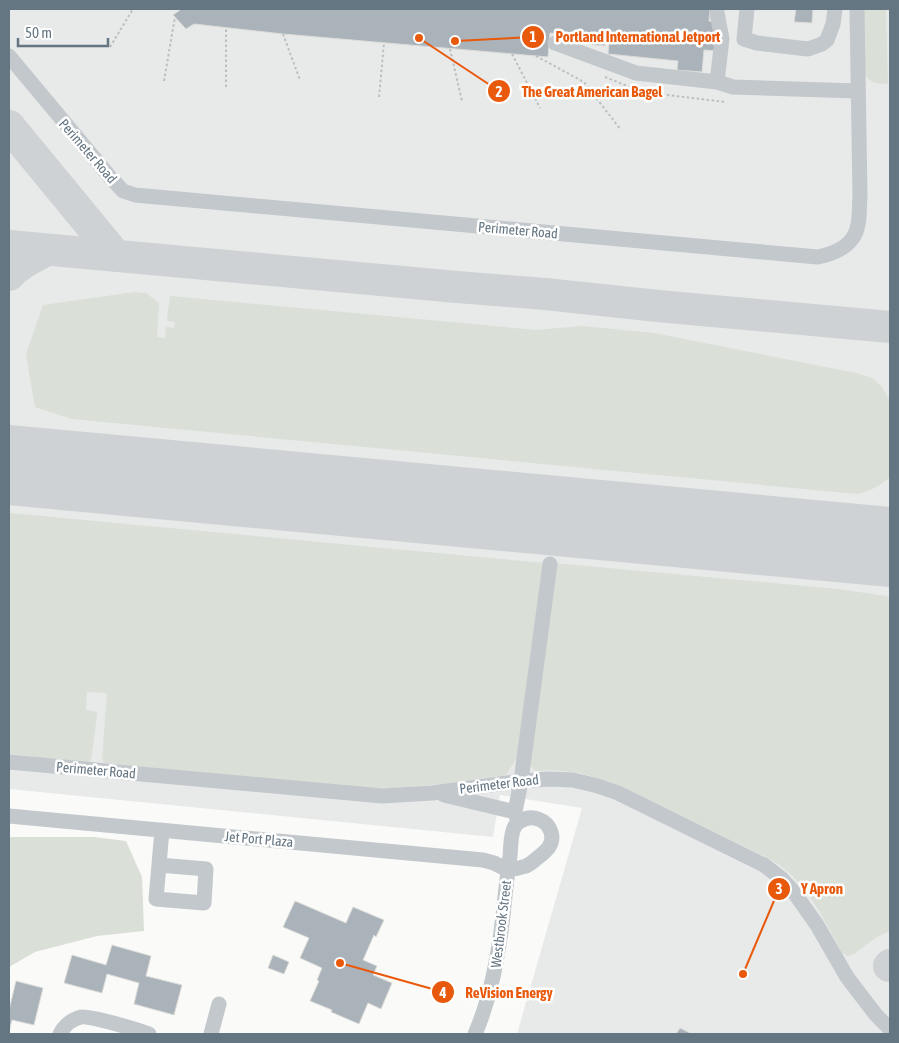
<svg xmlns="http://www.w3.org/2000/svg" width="899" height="1043" viewBox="0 0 899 1043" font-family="'Asap Condensed',sans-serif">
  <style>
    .built { fill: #e8e9e9 }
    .green { fill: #dadfd7 }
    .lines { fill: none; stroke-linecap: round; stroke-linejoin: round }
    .taxiway { stroke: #ced2d4; stroke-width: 32 }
    .runway { stroke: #ced2d4; stroke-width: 80 }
    .building { fill: #aab3b9; stroke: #dcdcda }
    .path { stroke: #bbbfc2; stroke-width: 2; stroke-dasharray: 2.5 2.5; stroke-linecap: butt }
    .minor { stroke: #c3c8cc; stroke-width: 15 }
    .labels { text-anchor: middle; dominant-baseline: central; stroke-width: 5; stroke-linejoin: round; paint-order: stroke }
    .street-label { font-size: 14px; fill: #657683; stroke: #fff }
    .leader { fill: none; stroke: #e8590c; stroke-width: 2 }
    .callout-dot { fill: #e8590c; stroke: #fff; stroke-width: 2 }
    .mark-label { font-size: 15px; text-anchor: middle; font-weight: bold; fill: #fff }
    .callout-label { font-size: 15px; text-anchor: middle; font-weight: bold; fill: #e8590c; stroke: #fff; stroke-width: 5; stroke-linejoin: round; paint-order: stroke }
  </style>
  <rect width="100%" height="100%" fill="#fafaf8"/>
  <!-- built -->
  <path class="built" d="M 9,9 L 890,9 L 890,1034 L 517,1034 L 582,808 L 500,795 L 493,837 L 9,789 Z"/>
  <!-- green -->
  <path class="green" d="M 863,9 L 886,9 L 888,84 C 876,83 872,85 865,74 Z
    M 135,292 L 146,293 L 159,303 L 157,337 L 165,338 L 166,327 L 174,328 L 175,322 L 168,321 L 167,319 L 170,296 L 536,330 L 582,326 L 654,333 L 856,373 L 872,378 L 882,387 L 890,401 L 890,477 C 880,486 870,491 857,494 L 72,419 L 35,407 L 26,354 L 43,305 Z
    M 9,513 L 544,563 L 520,753 L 506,775 L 441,784 L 395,788 L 360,788 L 105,763 L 102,760 L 107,693 L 87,692 L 86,710 L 97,712 L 97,715 L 91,760 L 88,762 L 9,754 Z
    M 553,563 L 838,589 L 887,596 L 890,601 L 890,931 L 875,938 L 854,954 L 848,956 L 842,953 C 825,921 808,885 778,864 C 773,861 768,858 764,856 L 613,783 L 580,773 L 550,770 L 539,771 L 534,770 L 530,764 Z
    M 9,837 L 94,837 L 126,841 L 142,877 L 144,931 L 97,936 L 35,952 L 9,967 Z"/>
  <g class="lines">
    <!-- taxiway -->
    <path class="taxiway" d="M 9,126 L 116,256
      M 9,246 L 457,287 L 545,294 L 658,306 L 890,327
      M 9,275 C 19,263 34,257 47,250
      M 9,461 L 22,466
      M 838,542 C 857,540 874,537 890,528
      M 889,966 L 890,965"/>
    <!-- runway -->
    <path class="runway" d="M 9,465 L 890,547"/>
  </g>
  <!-- building -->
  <path class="building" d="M 179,9 L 710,9 L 709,21 L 715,22 L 717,51 L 704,50 L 702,72 L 677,70 L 678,61 L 608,54 L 609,42 L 605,42 L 605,46 L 584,44 L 583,36 L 550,33 L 548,57 L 283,34 L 194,24 L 186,29 L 173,15 L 180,10 Z
    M 796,9 L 813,9 L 812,23 L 794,22 Z
    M 295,901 L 346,923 L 353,907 L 384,920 L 376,937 L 374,935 L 363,960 L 377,966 L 373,975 L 392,983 L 381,1009 L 368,1003 L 359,1024 L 331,1012 L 332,1010 L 310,1001 L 319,981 L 317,980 L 322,968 L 300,958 L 309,938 L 283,927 Z
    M 112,945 L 151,956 L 146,976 L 182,985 L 174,1015 L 134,1004 L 139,983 L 107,974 L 102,993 L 64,983 L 72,955 L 106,965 Z
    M 273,955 L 289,962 L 284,974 L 268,968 Z
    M 16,981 L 43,988 L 34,1025 L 12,1020 L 9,1032 L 9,1010 Z
    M 680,1028 L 692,1034 L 676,1034 Z"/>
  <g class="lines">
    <!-- path -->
    <path class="path" d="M 283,34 L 300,80
      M 110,47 L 133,9
      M 450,49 L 462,101
      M 512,54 L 540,108
      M 536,56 L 584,82 L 621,130
      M 605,77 L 642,92 L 726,102
      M 164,81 L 175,17
      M 226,87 L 226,28
      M 379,97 L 384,43"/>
    <!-- minor -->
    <path class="minor" d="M 747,9 L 744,39 L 757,43 L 808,49 L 822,44 L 827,40 L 833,24 L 835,9
      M 555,43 L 636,73 L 717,82 L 733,87 L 858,91
      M 9,56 L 110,177 L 123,191 L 135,195 L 818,257 C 837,253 855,245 858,224 C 860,216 859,206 860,197 L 857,9
      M 717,82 L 722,39 L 717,13 L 717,9
      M 9,762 L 382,796 L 432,793 L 521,781 L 549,779 L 573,780 L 598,786 L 618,793 L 764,865 L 782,879 L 793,891 L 817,925 L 847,977 L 876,1015 L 890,1029
      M 444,795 L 515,812
      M 9,816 L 483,860 L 494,863 L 508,870
      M 518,822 L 515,812 L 521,781 L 550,564
      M 159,865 L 206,869 L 204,903 L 156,899 L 162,830
      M 60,1034 C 64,1026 72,1019 81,1017 C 89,1015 138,1030 149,1034
      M 211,1034 L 219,1004
      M 475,1034 C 491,997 498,957 503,916 C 505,896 507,876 510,856 C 511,847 510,834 515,826 C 520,819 530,816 538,819 C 544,821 549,826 551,832 C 555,845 545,852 536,859 C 533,862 530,864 526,866 C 520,868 514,869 508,870"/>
  </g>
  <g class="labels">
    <!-- street labels -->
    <g class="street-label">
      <text transform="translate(88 151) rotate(49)">Perimeter Road</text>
      <text transform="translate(518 230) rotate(5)">Perimeter Road</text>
      <text transform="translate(96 770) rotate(5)">Perimeter Road</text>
      <text transform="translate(499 784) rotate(-7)">Perimeter Road</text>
      <text transform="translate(259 839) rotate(5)">Jet Port Plaza</text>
      <text transform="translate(501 924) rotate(-83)">Westbrook Street</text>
    </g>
  </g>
  <!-- callouts -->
  <path class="leader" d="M455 41L533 37M419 38L499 91M743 974L779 889M340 963L443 992"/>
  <g class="callout-dot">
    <circle cx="455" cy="41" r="5"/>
    <circle cx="419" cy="38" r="5"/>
    <circle cx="743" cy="974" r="5"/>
    <circle cx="340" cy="963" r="5"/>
    <circle cx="533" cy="37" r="12"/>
    <circle cx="499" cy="91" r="12"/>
    <circle cx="779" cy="889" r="12"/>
    <circle cx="443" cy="992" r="12"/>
  </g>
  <g class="mark-label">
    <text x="533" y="42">1</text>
    <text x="499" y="97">2</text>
    <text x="779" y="894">3</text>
    <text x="443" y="998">4</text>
  </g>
  <g class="callout-label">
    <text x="638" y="42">Portland International Jetport</text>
    <text x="592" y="97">The Great American Bagel</text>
    <text x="822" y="894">Y Apron</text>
    <text x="509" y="998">ReVision Energy</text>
  </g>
  <!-- border -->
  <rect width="899" height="1043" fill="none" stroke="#657683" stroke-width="20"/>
  <!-- scale -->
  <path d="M18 38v8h90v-8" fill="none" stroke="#657683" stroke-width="2.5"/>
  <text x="25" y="38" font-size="15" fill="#657683" stroke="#ffffff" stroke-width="4" paint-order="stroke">50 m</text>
</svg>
